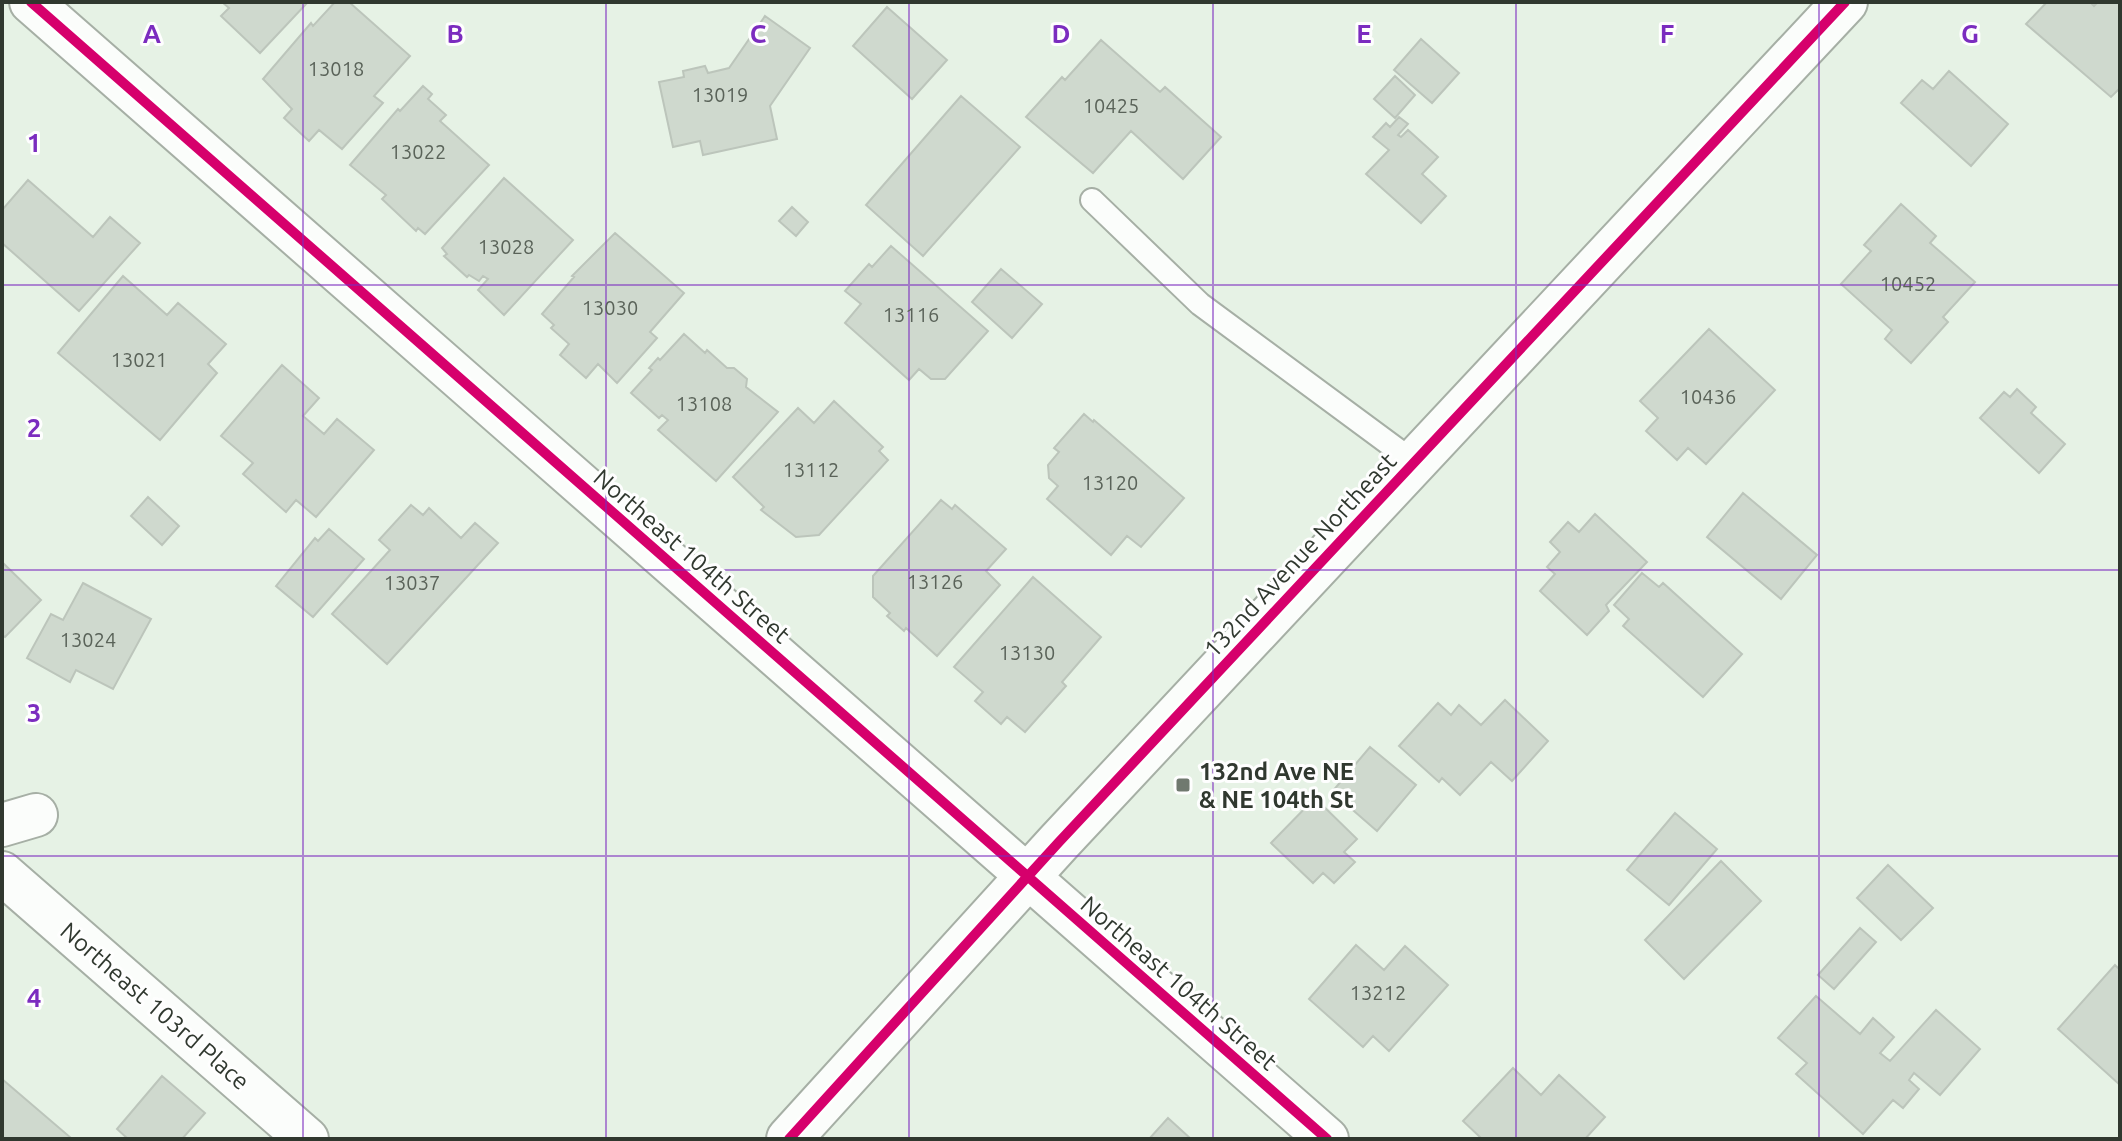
<svg xmlns="http://www.w3.org/2000/svg" width="2122" height="1141" viewBox="0 0 2122 1141" font-family="Ubuntu,sans-serif">
  <style>
    .building { fill: #cfd9ce; stroke: #bcc5bb; stroke-width: 2 }
    .lines { fill: none; stroke-linecap: round; stroke-linejoin: round }
    .lane-casing { stroke: #a6afa5; stroke-width: 26 }
    .street-casing { stroke: #a6afa5; stroke-width: 46 }
    .secondary-casing { stroke: #a6afa5; stroke-width: 48 }
    .lane { stroke: #fbfdfb; stroke-width: 22 }
    .street { stroke: #fbfdfb; stroke-width: 42 }
    .secondary { stroke: #fbfdfb; stroke-width: 44 }
    .cycleway-casing { stroke: #fefefe; stroke-width: 15 }
    .cycleway { stroke: #d6006c; stroke-width: 10 }
    .grid { fill: none; stroke: #7b2cbf; stroke-width: 2; stroke-opacity: 0.55 }
    .poi-dot { fill: #70796f; stroke: #fefefe; stroke-width: 3 }
    .labels { text-anchor: middle; dominant-baseline: central; stroke-width: 6; stroke-linejoin: round; paint-order: stroke }
    .number-label { font-size: 20px; fill: #5a6359 }
    .street-label { font-size: 24px; fill: #30382f; stroke: #fefefe }
    .poi-label { font-size: 24px; font-weight: bold; fill: #30382f; stroke: #fefefe; text-anchor: start }
    .grid-label { font-size: 26px; text-anchor: middle; font-weight: bold; fill: #7b2cbf; stroke: #fefefe; stroke-width: 6; stroke-linejoin: round; paint-order: stroke }
  </style>
  <rect width="100%" height="100%" fill="#e6f2e5"/>
  <!-- building -->
  <path class="building" d="M 222,2 L 308,2 L 260,53 L 221,16 L 229,8 Z
    M 335,2 L 349,2 L 410,56 L 374,96 L 383,103 L 342,149 L 319,130 L 309,141 L 284,118 L 292,109 L 263,79 L 311,23 L 313,26 Z
    M 2047,2 L 2090,2 L 2094,6 L 2098,2 L 2120,2 L 2120,88 L 2111,97 L 2026,24 Z
    M 887,7 L 947,60 L 912,99 L 853,46 Z
    M 765,16 L 810,48 L 770,106 L 777,139 L 703,155 L 700,141 L 673,147 L 659,82 L 684,77 L 683,71 L 705,66 L 708,73 L 729,68 Z
    M 1421,39 L 1459,73 L 1432,103 L 1394,70 Z
    M 1101,40 L 1160,92 L 1165,87 L 1221,137 L 1183,179 L 1131,131 L 1093,173 L 1026,117 L 1062,77 L 1065,80 Z
    M 1949,71 L 2008,124 L 1971,166 L 1901,103 L 1922,80 L 1933,89 Z
    M 1395,76 L 1415,95 L 1395,118 L 1374,99 Z
    M 423,86 L 432,94 L 428,99 L 446,115 L 440,121 L 489,165 L 425,234 L 418,228 L 416,231 L 382,199 L 386,195 L 350,165 L 398,109 L 400,111 Z
    M 961,96 L 1020,147 L 923,256 L 866,205 Z
    M 1399,117 L 1408,124 L 1398,135 L 1401,137 L 1408,130 L 1438,157 L 1422,174 L 1446,196 L 1421,223 L 1366,174 L 1389,150 L 1373,137 L 1386,123 L 1390,127 Z
    M 504,178 L 573,240 L 504,315 L 478,290 L 488,279 L 483,276 L 479,281 L 469,275 L 467,277 L 444,256 L 447,254 L 442,248 Z
    M 28,180 L 93,237 L 110,217 L 140,243 L 79,311 L 2,243 L 2,210 Z
    M 1901,204 L 1936,236 L 1930,243 L 1975,282 L 1943,317 L 1948,322 L 1911,363 L 1885,339 L 1892,330 L 1841,284 L 1871,251 L 1864,245 Z
    M 792,207 L 808,222 L 796,236 L 779,221 Z
    M 615,233 L 684,293 L 650,332 L 657,338 L 617,383 L 598,364 L 586,378 L 560,355 L 569,344 L 551,328 L 554,325 L 542,314 L 574,277 L 572,276 Z
    M 891,246 L 988,331 L 945,379 L 931,379 L 919,369 L 909,380 L 845,323 L 861,304 L 845,291 L 869,264 L 872,267 Z
    M 1001,269 L 1042,304 L 1012,338 L 972,302 Z
    M 123,276 L 167,315 L 178,303 L 226,344 L 208,364 L 217,373 L 160,440 L 58,353 Z
    M 1709,329 L 1775,390 L 1706,464 L 1688,448 L 1677,460 L 1646,431 L 1658,418 L 1640,401 Z
    M 684,334 L 705,353 L 707,350 L 727,368 L 734,368 L 747,379 L 746,387 L 778,412 L 716,481 L 658,430 L 668,420 L 662,415 L 659,418 L 631,393 L 652,370 L 649,368 L 658,358 L 660,360 Z
    M 282,365 L 319,398 L 303,416 L 324,434 L 337,419 L 374,450 L 316,517 L 296,500 L 286,512 L 243,474 L 253,463 L 221,436 Z
    M 2017,389 L 2036,407 L 2031,413 L 2065,444 L 2039,473 L 1980,418 L 2004,392 L 2010,397 Z
    M 834,401 L 883,447 L 879,451 L 888,460 L 819,535 L 796,537 L 761,510 L 764,507 L 733,477 L 798,408 L 814,423 Z
    M 1084,414 L 1093,422 L 1094,420 L 1184,498 L 1141,547 L 1127,536 L 1111,555 L 1047,499 L 1058,486 L 1049,478 L 1048,465 L 1059,452 L 1054,448 Z
    M 1743,493 L 1817,555 L 1781,599 L 1707,537 Z
    M 148,497 L 179,526 L 162,545 L 131,516 Z
    M 941,500 L 952,509 L 955,505 L 1006,549 L 986,571 L 1000,585 L 937,656 L 906,628 L 904,631 L 887,616 L 890,613 L 873,597 L 873,576 Z
    M 411,505 L 423,515 L 429,508 L 461,538 L 475,523 L 498,543 L 387,664 L 332,614 L 390,550 L 379,540 Z
    M 1595,514 L 1647,562 L 1606,605 L 1609,611 L 1587,635 L 1540,591 L 1555,574 L 1547,567 L 1560,552 L 1550,542 L 1568,522 L 1579,532 Z
    M 329,529 L 364,559 L 313,617 L 276,586 L 315,538 L 318,541 Z
    M 2,562 L 41,600 L 5,637 L 2,635 Z
    M 1642,573 L 1659,587 L 1663,583 L 1742,654 L 1703,697 L 1623,626 L 1629,619 L 1614,605 Z
    M 1033,577 L 1101,637 L 1062,682 L 1066,686 L 1025,732 L 1007,717 L 1001,724 L 975,701 L 983,692 L 954,667 Z
    M 83,583 L 151,619 L 113,689 L 76,670 L 70,682 L 27,658 L 51,614 L 63,620 Z
    M 1505,700 L 1548,741 L 1512,781 L 1491,762 L 1460,795 L 1442,778 L 1439,782 L 1399,746 L 1438,703 L 1451,715 L 1459,705 L 1481,725 Z
    M 1370,747 L 1416,785 L 1377,831 L 1332,792 Z
    M 1315,798 L 1357,839 L 1344,852 L 1355,862 L 1334,883 L 1323,873 L 1313,883 L 1271,843 Z
    M 1675,813 L 1717,849 L 1669,905 L 1627,870 Z
    M 1721,861 L 1761,901 L 1684,979 L 1645,940 Z
    M 1888,865 L 1933,908 L 1901,940 L 1857,898 Z
    M 1860,928 L 1876,942 L 1834,989 L 1818,975 Z
    M 1356,945 L 1384,970 L 1405,946 L 1448,985 L 1389,1051 L 1373,1036 L 1363,1047 L 1309,999 Z
    M 2115,965 L 2120,970 L 2120,1085 L 2058,1029 Z
    M 1816,996 L 1860,1034 L 1873,1018 L 1894,1037 L 1880,1053 L 1890,1061 L 1936,1010 L 1980,1049 L 1940,1095 L 1914,1073 L 1909,1080 L 1919,1089 L 1903,1108 L 1893,1100 L 1863,1134 L 1796,1074 L 1807,1063 L 1778,1038 Z
    M 1513,1068 L 1541,1095 L 1559,1075 L 1605,1117 L 1585,1139 L 1482,1139 L 1463,1121 Z
    M 162,1076 L 205,1113 L 182,1139 L 128,1139 L 117,1129 Z
    M 2,1079 L 71,1138 L 70,1139 L 2,1139 Z
    M 1168,1118 L 1191,1139 L 1149,1139 Z"/>
  <g class="lines">
    <defs>
      <path id="lane" d="M 1092,200 L 1200,304 L 1414,462"/>
      <path id="street" d="M 31,2 L 1327,1139
        M 2,825 L 36,815
        M 2,873 L 307,1139"/>
      <path id="secondary" d="M 789,1139 L 1059,842 L 1845,2"/>
    </defs>
    <!-- lane casing -->
    <use href="#lane" class="lane-casing"/>
    <!-- street casing -->
    <use href="#street" class="street-casing"/>
    <!-- secondary casing -->
    <use href="#secondary" class="secondary-casing"/>
    <!-- lane -->
    <use href="#lane" class="lane"/>
    <!-- street -->
    <use href="#street" class="street"/>
    <!-- secondary -->
    <use href="#secondary" class="secondary"/>
    <defs>
      <path id="cycleway" d="M 31,2 L 1327,1139
        M 789,1139 L 1059,842 L 1845,2"/>
    </defs>
    <!-- cycleway casing -->
    <use href="#cycleway" class="cycleway-casing"/>
    <!-- cycleway -->
    <use href="#cycleway" class="cycleway"/>
  </g>
  <!-- grid -->
  <path class="grid" d="M 303,2 L 303,1139M 606,2 L 606,1139M 909,2 L 909,1139M 1213,2 L 1213,1139M 1516,2 L 1516,1139M 1819,2 L 1819,1139M 2,285 L 2120,285M 2,570 L 2120,570M 2,856 L 2120,856"/>
  <!-- markers -->
  <rect class="poi-dot" x="1175" y="777" width="16" height="16" rx="4"/>
  <g class="labels">
    <!-- number labels -->
    <g class="number-label">
      <text x="336" y="68">13018</text>
      <text x="720" y="94">13019</text>
      <text x="1111" y="105">10425</text>
      <text x="418" y="151">13022</text>
      <text x="506" y="246">13028</text>
      <text x="1908" y="283">10452</text>
      <text x="610" y="307">13030</text>
      <text x="911" y="314">13116</text>
      <text x="139" y="359">13021</text>
      <text x="1708" y="396">10436</text>
      <text x="704" y="403">13108</text>
      <text x="811" y="469">13112</text>
      <text x="1110" y="482">13120</text>
      <text x="935" y="581">13126</text>
      <text x="412" y="582">13037</text>
      <text x="88" y="639">13024</text>
      <text x="1027" y="652">13130</text>
      <text x="1378" y="992">13212</text>
    </g>
    <!-- street labels -->
    <g class="street-label">
      <text transform="translate(1300 555) rotate(-47)">132nd Avenue Northeast</text>
      <text transform="translate(692 556) rotate(41)">Northeast 104th Street</text>
      <text transform="translate(1179 983) rotate(41)">Northeast 104th Street</text>
      <text transform="translate(155 1006) rotate(41)">Northeast 103rd Place</text>
    </g>
    <!-- poi labels -->
    <g class="poi-label">
      <text x="1199" y="771">132nd Ave NE<tspan x="1199" dy="28">&amp; NE 104th St</tspan></text>
    </g>
  </g>
  <g class="grid-label">
    <text x="152" y="43">A</text>
    <text x="455" y="43">B</text>
    <text x="758" y="43">C</text>
    <text x="1061" y="43">D</text>
    <text x="1364" y="43">E</text>
    <text x="1667" y="43">F</text>
    <text x="1970" y="43">G</text>
    <text x="34" y="152">1</text>
    <text x="34" y="437">2</text>
    <text x="34" y="722">3</text>
    <text x="34" y="1007">4</text>
  </g>
  <!-- border -->
  <rect width="2122" height="1141" fill="none" stroke="#30382f" stroke-width="8"/>
</svg>
